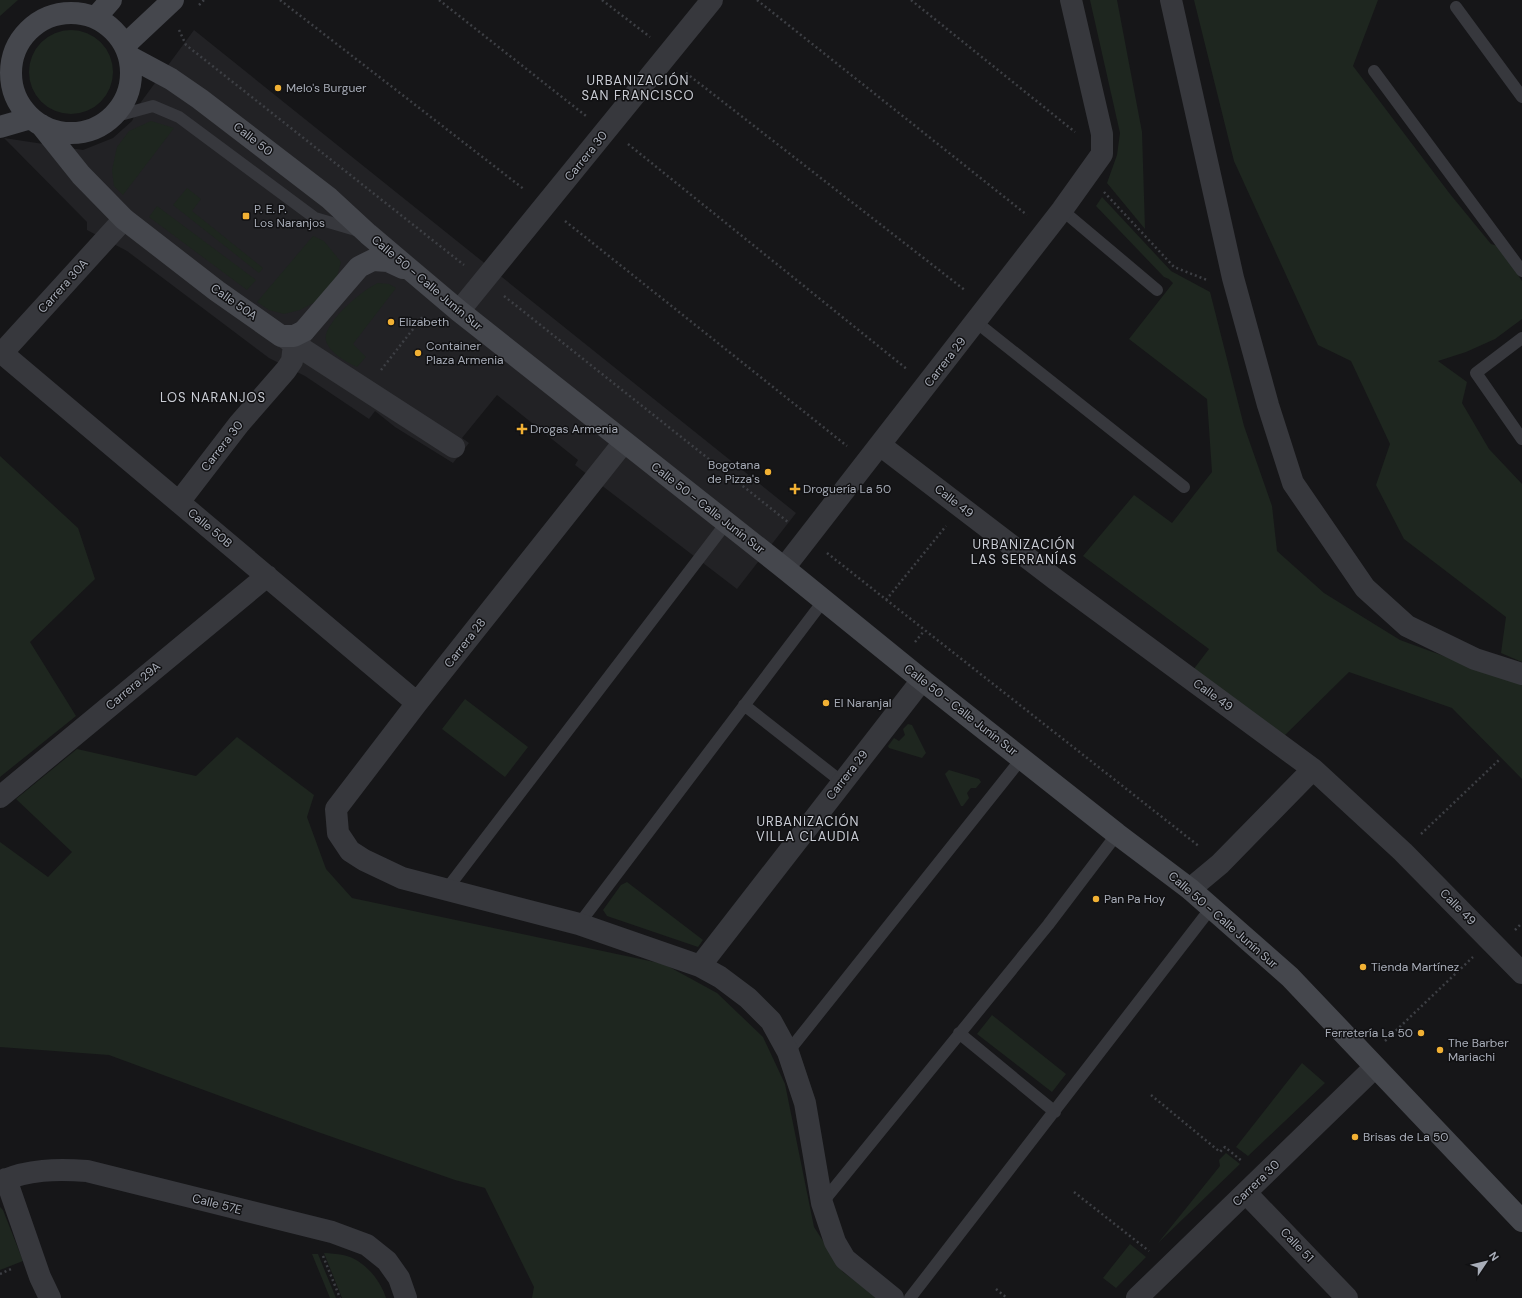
<svg xmlns="http://www.w3.org/2000/svg" width="1522" height="1298" viewBox="0 0 1522 1298" font-family="'DM Sans',sans-serif">
  <style>
    .built { fill: #222225 }
    .green { fill: #1e261f }
    .lines { fill: none; stroke-linecap: round; stroke-linejoin: round }
    .path { stroke: #3d3f44; stroke-width: 2.5; stroke-dasharray: 2 3; stroke-linecap: butt }
    .lane { stroke: #37383d; stroke-width: 12 }
    .street { stroke: #37383d; stroke-width: 22 }
    .secondary { stroke: #45474d; stroke-width: 22 }
    .poi-dot { fill: #f2b134; stroke: #111113; stroke-width: 1.5 }
    .labels { text-anchor: middle; dominant-baseline: central; stroke-width: 3; stroke-linejoin: round; paint-order: stroke }
    .poi-label { font-size: 12px; fill: #a8adb8; stroke: #111113; text-anchor: start }
    .street-label { font-size: 12px; fill: #a8adb8; stroke: #111113 }
    .neighbourhood-label { font-size: 13px; letter-spacing: 1px; fill: #c9ccd4; stroke: #111113 }
  </style>
  <rect width="100%" height="100%" fill="#161618"/>
  <!-- built -->
  <path class="built" d="M 194,30 L 796,513 L 737,589 L 575,465 L 578,460 L 497,395 L 462,438 L 469,443 L 453,463 L 395,427 L 375,411 L 369,419 L 305,376 L 269,358 L 127,251 L 87,230 L 87,222 L 4,138 L 83,150 L 113,138 L 132,121 L 141,102 Z"/>
  <!-- green -->
  <path class="green" d="M 0,0 L 18,0 L 0,16 Z
    M 1090,0 L 1117,0 L 1142,132 L 1145,229 L 1107,183 L 1117,155 L 1120,133 Z
    M 1194,0 L 1378,0 L 1353,66 L 1450,194 L 1491,244 L 1498,246 L 1522,281 L 1522,319 L 1495,339 L 1466,352 L 1438,361 L 1467,382 L 1462,403 L 1489,449 L 1522,484 L 1522,662 L 1501,653 L 1506,617 L 1404,539 L 1376,485 L 1390,444 L 1351,361 L 1318,345 L 1234,161 Z
    M29 72a42 42 0 1 1 84 0a42 42 0 1 1-84 0Z
    M 151,121 L 174,128 L 123,195 L 114,186 L 112,170 L 117,147 L 129,131 Z
    M 187,188 L 201,199 L 192,211 L 263,268 L 259,273 L 173,205 Z
    M 1102,197 L 1171,271 L 1210,292 L 1244,426 L 1272,506 L 1277,551 L 1324,593 L 1400,640 L 1471,666 L 1522,681 L 1522,779 L 1452,708 L 1349,672 L 1281,739 L 1193,670 L 1209,649 L 1083,556 L 1134,495 L 1172,523 L 1212,472 L 1207,399 L 1129,339 L 1173,283 L 1169,279 L 1164,277 L 1096,206 Z
    M 157,206 L 256,280 L 247,290 L 149,217 Z
    M 313,236 L 324,241 L 341,262 L 337,277 L 317,301 L 300,310 L 284,314 L 269,310 L 257,302 Z
    M 378,283 L 389,284 L 396,288 L 353,344 L 366,357 L 357,367 C 346,362 330,353 326,341 C 321,324 365,288 378,283 Z
    M 0,456 L 78,528 L 95,579 L 30,642 L 76,716 L 0,777 Z
    M 465,699 L 528,747 L 505,777 L 442,729 Z
    M 908,724 L 912,725 L 926,753 L 922,758 L 889,748 L 888,746 L 894,738 L 899,741 L 905,735 L 903,729 Z
    M 237,737 L 314,795 L 307,817 L 326,869 L 352,898 L 664,964 L 717,993 L 763,1037 L 785,1084 L 814,1227 L 843,1272 L 878,1298 L 532,1298 L 534,1287 L 485,1188 L 455,1180 L 318,1132 L 109,1055 L 0,1047 L 0,842 L 48,877 L 72,852 L 16,799 L 77,749 L 196,776 Z
    M 949,770 L 979,779 L 981,782 L 976,788 L 971,788 L 967,793 L 969,798 L 963,806 L 961,806 L 945,774 Z
    M 627,882 L 703,940 L 698,947 L 607,916 L 603,910 L 621,885 Z
    M 992,1015 L 1066,1074 L 1052,1092 L 977,1034 Z
    M 1302,1063 L 1325,1083 L 1248,1156 L 1236,1147 Z
    M 1226,1153 L 1240,1164 L 1158,1243 L 1220,1166 L 1219,1160 Z
    M 0,1207 L 3,1210 L 23,1261 L 0,1270 Z
    M 1130,1244 L 1146,1257 L 1116,1288 L 1103,1278 Z
    M 324,1253 C 330,1253 337,1254 343,1255 C 363,1259 380,1279 386,1298 L 342,1298 Z
    M 312,1254 L 318,1254 L 336,1298 L 330,1298 Z"/>
  <g class="lines">
    <!-- path -->
    <path class="path" d="M 280,0 L 525,190
      M 439,0 L 586,116
      M 602,0 L 650,37
      M 757,0 L 1027,215
      M 911,0 L 1075,132
      M 199,5 L 204,0
      M 179,30 L 186,45 L 464,265
      M 686,73 L 966,291
      M 628,144 L 908,370
      M 1104,192 L 1174,267 L 1207,280
      M 565,221 L 847,446
      M 504,296 L 788,522
      M 381,370 L 424,315
      M 827,553 L 1200,847
      M 886,600 L 946,526
      M 915,642 L 924,631
      M 1421,834 L 1499,760
      M 1515,930 L 1522,923
      M 1385,1041 L 1473,957
      M 1151,1095 L 1220,1152 L 1225,1147 L 1243,1162
      M 1074,1192 L 1149,1251
      M 323,1256 L 340,1298
      M 0,1274 L 11,1269
      M 996,1289 L 1007,1298"/>
    <!-- lane -->
    <path class="lane" d="M 1456,7 L 1522,97
      M 1374,71 L 1522,271
      M 113,117 L 153,106 L 179,117 L 315,218 L 359,231
      M 1062,210 L 1157,290
      M 976,322 L 1184,487
      M 1522,338 L 1476,373 L 1522,439
      M 744,705 L 842,782
      M 446,890 L 727,522
      M 579,924 L 824,600
      M 959,1033 L 1055,1112
      M 788,1052 L 1022,758
      M 822,1203 L 1048,925 L 1117,834
      M 910,1298 L 1211,908"/>
    <!-- street -->
    <path class="street" d="M 1171,0 L 1233,278 L 1268,405 L 1293,483 L 1365,588 L 1407,626 L 1475,659 L 1522,674
      M 124,219 L 2,353 L 417,703
      M 459,311 L 712,0
      M 284,337 L 454,447
      M 624,442 L 417,703 L 336,809 L 338,833 L 350,851 L 364,860 L 402,878 L 579,924 L 700,966 L 720,977 L 748,998 L 771,1021 L 788,1052 L 805,1103 L 822,1203 L 835,1242 L 845,1259 L 893,1298
      M 880,445 L 1055,579 L 1313,769 L 1403,852 L 1522,973
      M 179,502 L 239,424 L 286,370 L 292,361 L 294,344 L 304,331
      M 784,568 L 1062,210 L 1102,154 L 1102,134 L 1071,0
      M 0,797 L 267,576
      M 1190,889 L 1220,864 L 1313,769
      M 700,966 L 922,680
      M 6,1179 L 40,1277 L 50,1298
      M 0,1182 C 27,1169 58,1169 87,1171 L 332,1232 L 367,1245 L 387,1261 L 399,1278 L 406,1298
      M 1246,1193 L 1347,1298
      M 1137,1298 L 1375,1067"/>
    <!-- secondary -->
    <path class="secondary" d="M11 73a60 60 0 1 1 120 0a60 60 0 1 1-120 0Z
      M 96,17 L 111,0
      M 125,45 L 173,0
      M 130,57 L 171,79 L 200,99 L 329,198 L 368,234 L 459,311 L 784,568 L 922,680 L 1117,834 L 1190,889 L 1290,977 L 1522,1221
      M 41,125 L 81,175 L 124,219 L 217,291 L 281,336 L 294,336 L 304,331 L 359,267 L 373,260 L 388,261 L 403,268
      M 0,127 L 31,118"/>
  </g>
  <!-- markers -->
  <g class="poi-dot">
    <circle cx="278" cy="88" r="4"/>
    <rect x="242" y="212" width="8" height="8" rx="2"/>
    <circle cx="391" cy="322" r="4"/>
    <circle cx="418" cy="353" r="4"/>
    <path d="M520 423h4v4h4v4h-4v4h-4v-4h-4v-4h4z"/>
    <circle cx="768" cy="472" r="4"/>
    <path d="M793 483h4v4h4v4h-4v4h-4v-4h-4v-4h4z"/>
    <circle cx="826" cy="703" r="4"/>
    <circle cx="1096" cy="899" r="4"/>
    <circle cx="1363" cy="967" r="4"/>
    <circle cx="1421" cy="1033" r="4"/>
    <circle cx="1440" cy="1050" r="4"/>
    <circle cx="1355" cy="1137" r="4"/>
  </g>
  <g class="labels">
    <!-- poi labels -->
    <g class="poi-label">
      <text x="286" y="88">Melo's Burguer</text>
      <text x="254" y="209">P. E. P.<tspan x="254" dy="14">Los Naranjos</tspan></text>
      <text x="399" y="322">Elizabeth</text>
      <text x="426" y="346">Container<tspan x="426" dy="14">Plaza Armenia</tspan></text>
      <text x="530" y="429">Drogas Armenia</text>
      <text x="760" y="465" text-anchor="end">Bogotana<tspan x="760" dy="14">de Pizza's</tspan></text>
      <text x="803" y="489">Droguería La 50</text>
      <text x="834" y="703">El Naranjal</text>
      <text x="1104" y="899">Pan Pa Hoy</text>
      <text x="1371" y="967">Tienda Martínez</text>
      <text x="1413" y="1033" text-anchor="end">Ferretería La 50</text>
      <text x="1448" y="1043">The Barber<tspan x="1448" dy="14">Mariachi</tspan></text>
      <text x="1363" y="1137">Brisas de La 50</text>
    </g>
    <!-- street labels -->
    <g class="street-label">
      <text transform="translate(253 139) rotate(38)">Calle 50</text>
      <text transform="translate(586 156) rotate(-51)">Carrera 30</text>
      <text transform="translate(427 283) rotate(40)">Calle 50 - Calle Junín Sur</text>
      <text transform="translate(63 286) rotate(-48)">Carrera 30A</text>
      <text transform="translate(234 302) rotate(35)">Calle 50A</text>
      <text transform="translate(945 362) rotate(-52)">Carrera 29</text>
      <text transform="translate(222 446) rotate(-52)">Carrera 30</text>
      <text transform="translate(954 501) rotate(38)">Calle 49</text>
      <text transform="translate(708 508) rotate(38)">Calle 50 - Calle Junín Sur</text>
      <text transform="translate(210 528) rotate(40)">Calle 50B</text>
      <text transform="translate(465 643) rotate(-52)">Carrera 28</text>
      <text transform="translate(133 686) rotate(-40)">Carrera 29A</text>
      <text transform="translate(1213 695) rotate(36)">Calle 49</text>
      <text transform="translate(961 710) rotate(38)">Calle 50 - Calle Junín Sur</text>
      <text transform="translate(847 775) rotate(-52)">Carrera 29</text>
      <text transform="translate(1458 907) rotate(45)">Calle 49</text>
      <text transform="translate(1223 920) rotate(41)">Calle 50 - Calle Junín Sur</text>
      <text transform="translate(1256 1183) rotate(-44)">Carrera 30</text>
      <text transform="translate(217 1204) rotate(14)">Calle 57E</text>
      <text transform="translate(1297 1245) rotate(46)">Calle 51</text>
    </g>
    <!-- neighbourhood labels -->
    <g class="neighbourhood-label">
      <text x="638" y="80">URBANIZACIÓN<tspan x="638" dy="15">SAN FRANCISCO</tspan></text>
      <text x="213" y="397">LOS NARANJOS</text>
      <text x="1024" y="544">URBANIZACIÓN<tspan x="1024" dy="15">LAS SERRANÍAS</tspan></text>
      <text x="808" y="821">URBANIZACIÓN<tspan x="808" dy="15">VILLA CLAUDIA</tspan></text>
    </g>
  </g>
  <!-- north arrow -->
  <g transform="translate(1486 1262) rotate(55)" stroke="#111113" stroke-width="3" paint-order="stroke">
  <path d="M0-3L7 15L0 10L-7 15Z" fill="#a8adb8"/>
  <text y="-6" font-size="11" font-weight="bold" text-anchor="middle" fill="#a8adb8">N</text>
  </g>
</svg>
